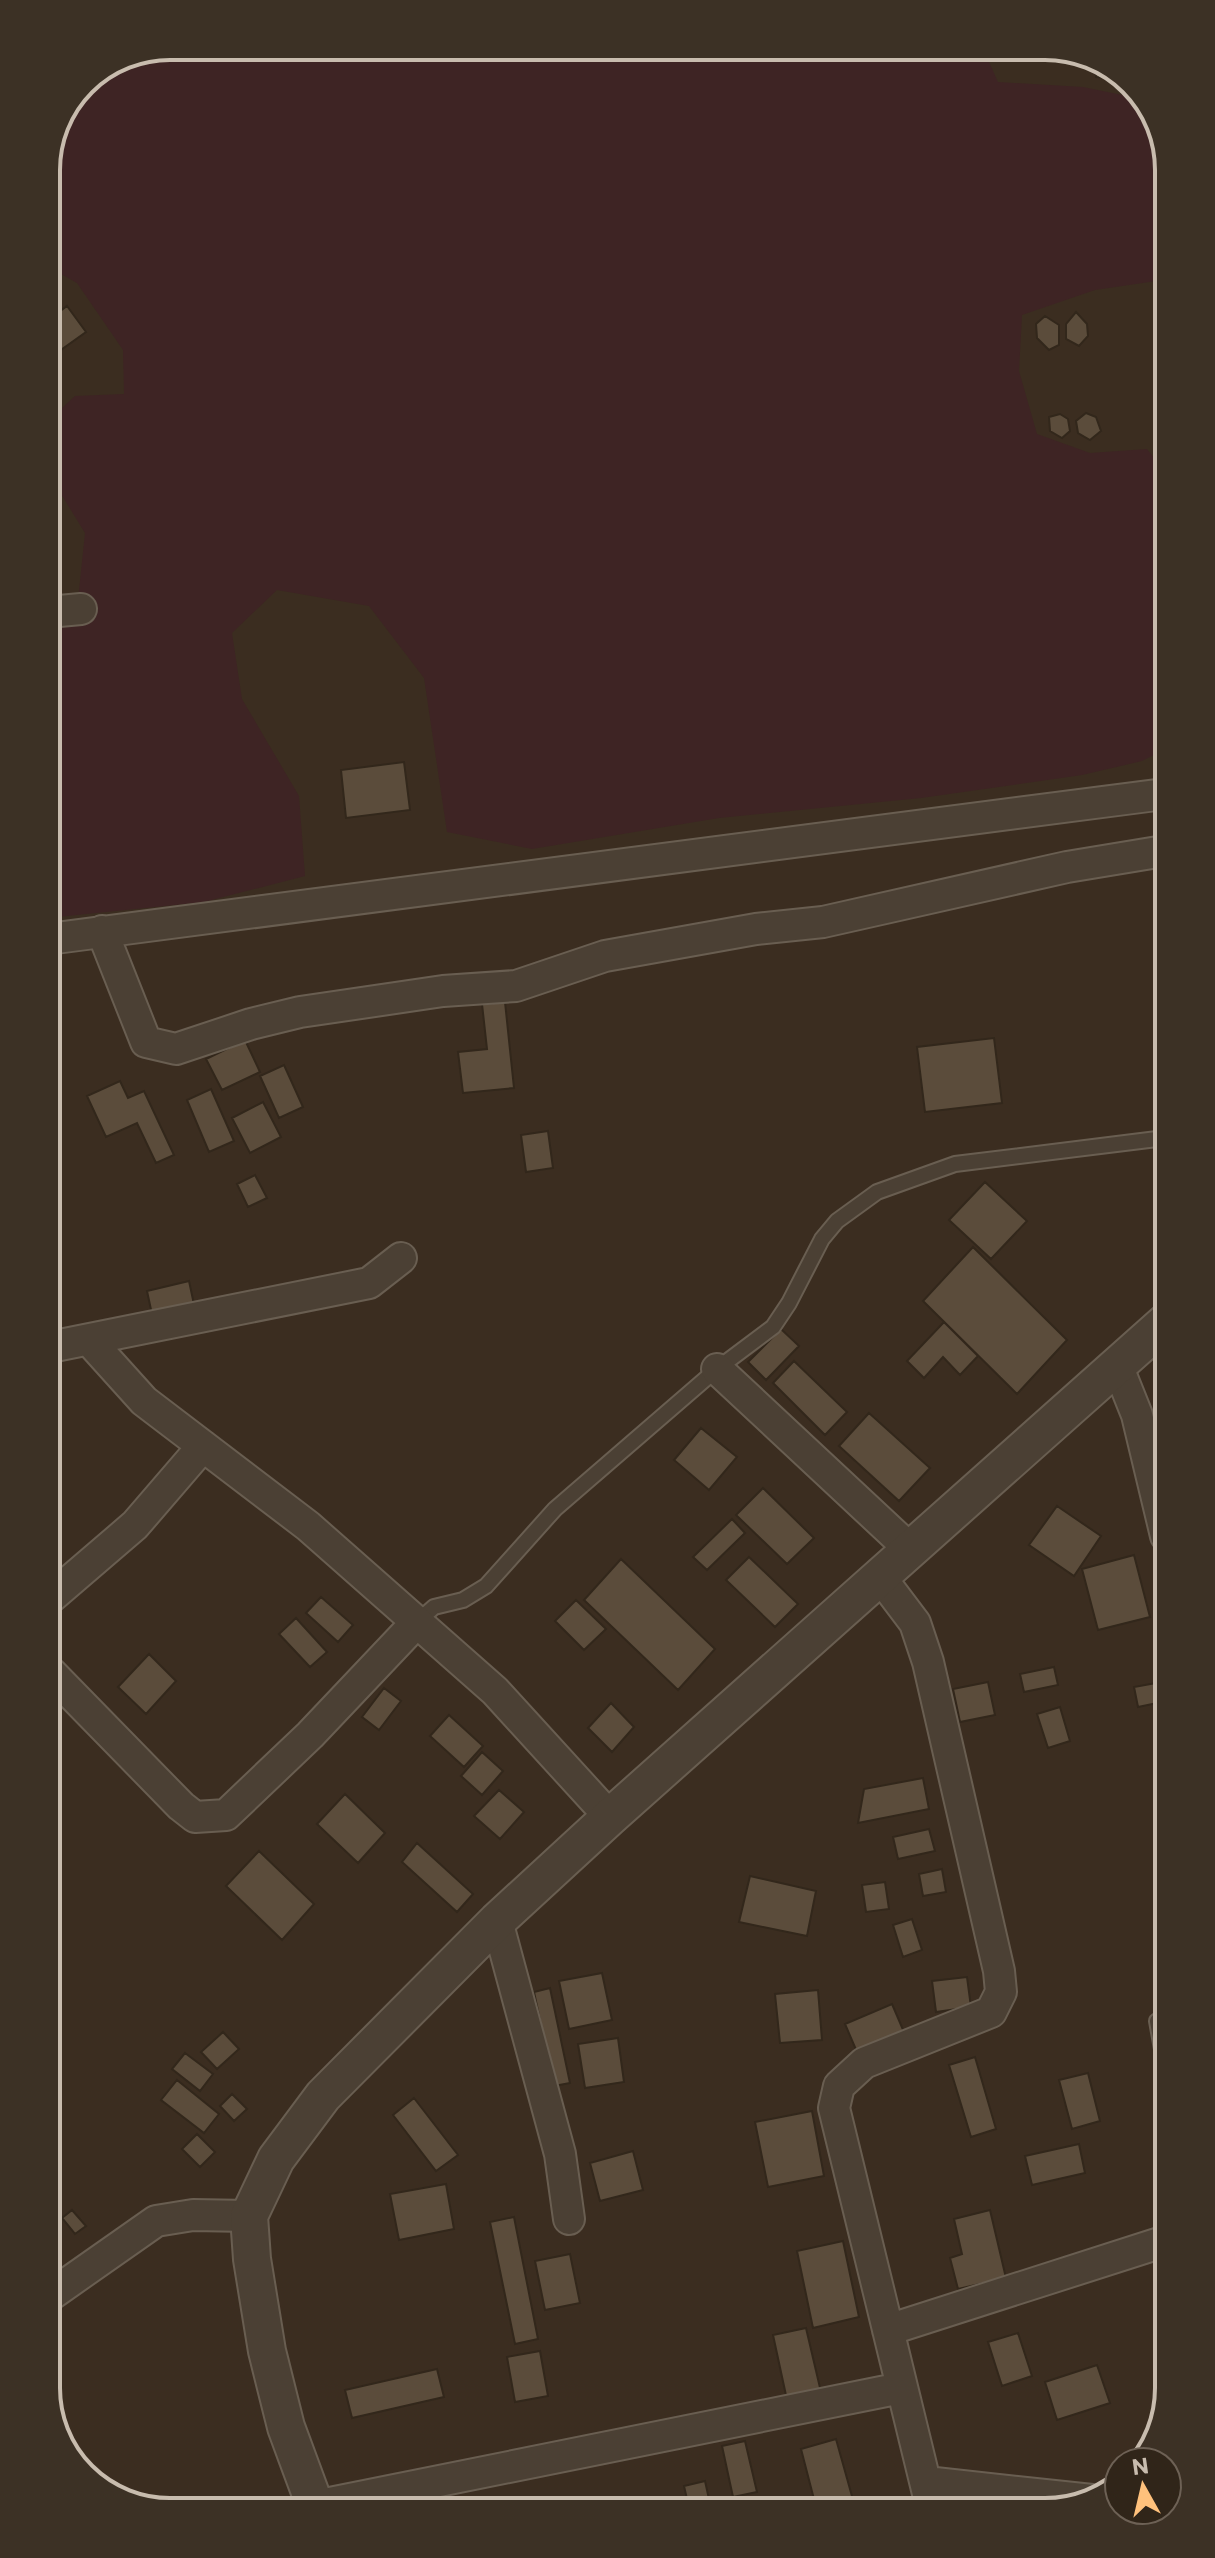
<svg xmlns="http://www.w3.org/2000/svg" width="1215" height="2558" viewBox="0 0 1215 2558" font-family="Commissioner,sans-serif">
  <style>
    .green { fill: #3e2424 }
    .building { fill: #5b4c3b; stroke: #32271b; stroke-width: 2 }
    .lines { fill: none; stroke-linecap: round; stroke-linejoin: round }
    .service-casing { stroke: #695e51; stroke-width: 18 }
    .minor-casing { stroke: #695e51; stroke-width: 34 }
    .tertiary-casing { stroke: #695e51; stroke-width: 40 }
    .service { stroke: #4b4034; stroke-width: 14 }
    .minor { stroke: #4b4034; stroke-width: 30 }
    .tertiary { stroke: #4b4034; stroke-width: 36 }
    .rim { fill: none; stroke: #c8bcae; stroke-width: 4 }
  </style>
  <rect width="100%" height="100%" fill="#3b2d20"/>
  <!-- green -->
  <path class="green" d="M 170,46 L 982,46 L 998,82 L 1083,87 L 1137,98 L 1160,166 L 1163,280 L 1095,290 L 1022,315 L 1019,371 L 1037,434 L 1090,453 L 1147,449 L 1163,469 L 1164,750 L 1142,761 L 1082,775 L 921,798 L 719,818 L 532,849 L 447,832 L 424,678 L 369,606 L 277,590 L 232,633 L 242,699 L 299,796 L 305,876 L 204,902 L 57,917 L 48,894 L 48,609 L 78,600 L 85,533 L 47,471 L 47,422 L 75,396 L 124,394 L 123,350 L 77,283 L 47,266 L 46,162 L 83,82 Z"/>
  <!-- building -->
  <path class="building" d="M 1096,62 L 1121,72 L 1125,78 L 1096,77 Z
    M 67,306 L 86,332 L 51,357 L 47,351 L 47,321 Z
    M 1076,312 L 1087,324 L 1088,336 L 1079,346 L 1066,339 L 1066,324 Z
    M 1045,316 L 1059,325 L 1059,345 L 1049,350 L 1037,338 L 1036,324 Z
    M 1086,413 L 1096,417 L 1101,431 L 1090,440 L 1078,433 L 1076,421 Z
    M 1060,414 L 1068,419 L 1070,431 L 1062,438 L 1050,431 L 1049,417 Z
    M 404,762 L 410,810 L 346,818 L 341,770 Z
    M 505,1002 L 514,1088 L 463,1093 L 458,1052 L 487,1049 L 482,1004 Z
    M 994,1038 L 1002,1103 L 925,1112 L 917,1047 Z
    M 245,1040 L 260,1072 L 222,1090 L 206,1059 Z
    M 284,1065 L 303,1107 L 279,1118 L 260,1076 Z
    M 120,1081 L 128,1098 L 144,1091 L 174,1155 L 156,1163 L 137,1123 L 106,1137 L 87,1096 Z
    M 211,1089 L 234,1141 L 209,1152 L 187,1100 Z
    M 263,1102 L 281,1137 L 250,1153 L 232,1118 Z
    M 548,1131 L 553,1168 L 526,1172 L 521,1135 Z
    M 255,1175 L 267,1198 L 248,1207 L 237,1184 Z
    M 985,1182 L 1027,1221 L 991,1259 L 949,1220 Z
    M 973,1247 L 1067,1340 L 1017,1394 L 923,1301 Z
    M 189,1281 L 195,1309 L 153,1319 L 147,1291 Z
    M 944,1322 L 978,1356 L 960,1375 L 943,1357 L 924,1378 L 907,1361 Z
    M 781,1329 L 799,1346 L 766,1380 L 748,1362 Z
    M 794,1361 L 847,1412 L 825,1435 L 773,1383 Z
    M 869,1413 L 930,1468 L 899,1501 L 839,1446 Z
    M 701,1428 L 737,1457 L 709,1490 L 674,1460 Z
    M 763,1488 L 814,1538 L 787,1564 L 736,1515 Z
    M 1057,1506 L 1101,1536 L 1074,1576 L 1029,1545 Z
    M 732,1519 L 745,1533 L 707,1570 L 693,1557 Z
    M 1134,1555 L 1150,1617 L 1098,1630 L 1082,1569 Z
    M 749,1557 L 798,1604 L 775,1627 L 726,1580 Z
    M 621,1559 L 715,1649 L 678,1690 L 584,1600 Z
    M 321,1597 L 353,1625 L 338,1642 L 306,1613 Z
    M 576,1600 L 606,1629 L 584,1650 L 555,1621 Z
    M 296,1618 L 327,1652 L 310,1667 L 279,1634 Z
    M 149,1654 L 176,1681 L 146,1714 L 118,1687 Z
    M 1054,1667 L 1058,1685 L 1024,1692 L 1020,1674 Z
    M 1167,1681 L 1167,1701 L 1138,1707 L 1134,1687 Z
    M 988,1682 L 995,1715 L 960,1722 L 953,1689 Z
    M 384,1688 L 401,1701 L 379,1730 L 362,1717 Z
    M 611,1703 L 634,1727 L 612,1752 L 588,1728 Z
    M 1060,1707 L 1070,1741 L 1048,1748 L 1037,1714 Z
    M 449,1715 L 483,1746 L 464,1767 L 430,1736 Z
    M 482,1752 L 503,1771 L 482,1795 L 461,1776 Z
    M 923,1778 L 929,1809 L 858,1823 L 864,1789 Z
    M 499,1790 L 524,1812 L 500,1839 L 474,1816 Z
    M 345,1794 L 385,1833 L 358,1863 L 317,1824 Z
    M 929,1829 L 935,1851 L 898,1859 L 893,1837 Z
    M 417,1843 L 473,1894 L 457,1912 L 402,1862 Z
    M 259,1851 L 314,1904 L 282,1940 L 226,1886 Z
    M 942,1869 L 946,1892 L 923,1896 L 919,1874 Z
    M 750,1876 L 816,1891 L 807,1936 L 739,1922 Z
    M 885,1882 L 889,1909 L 866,1912 L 862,1885 Z
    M 912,1919 L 922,1950 L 903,1957 L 893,1925 Z
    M 602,1973 L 612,2020 L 569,2029 L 559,1981 Z
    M 967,1977 L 971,2007 L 936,2012 L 932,1981 Z
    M 550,1988 L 570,2083 L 554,2086 L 534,1992 Z
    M 818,1990 L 822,2040 L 780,2043 L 775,1994 Z
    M 892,2004 L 904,2032 L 857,2052 L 845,2024 Z
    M 223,2032 L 239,2049 L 217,2069 L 201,2052 Z
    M 618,2038 L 624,2082 L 585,2088 L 578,2044 Z
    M 185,2053 L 213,2074 L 200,2091 L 172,2069 Z
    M 975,2057 L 996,2129 L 971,2137 L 949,2065 Z
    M 1088,2073 L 1100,2121 L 1072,2129 L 1059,2080 Z
    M 177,2080 L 219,2114 L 204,2133 L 161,2100 Z
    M 232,2094 L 247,2109 L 234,2121 L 220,2106 Z
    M 414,2098 L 458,2155 L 436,2171 L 393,2115 Z
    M 812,2111 L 824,2176 L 768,2187 L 755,2122 Z
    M 197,2134 L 215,2152 L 200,2167 L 182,2149 Z
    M 1079,2144 L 1085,2173 L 1032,2185 L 1025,2156 Z
    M 633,2151 L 643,2190 L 600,2201 L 590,2163 Z
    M 446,2184 L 454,2229 L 399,2240 L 390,2194 Z
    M 72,2210 L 86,2226 L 75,2234 L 62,2218 Z
    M 990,2210 L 1006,2278 L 958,2289 L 950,2258 L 962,2254 L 954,2219 Z
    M 514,2217 L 538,2339 L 515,2344 L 490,2222 Z
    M 843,2241 L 859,2317 L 813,2328 L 797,2251 Z
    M 570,2254 L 580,2303 L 545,2310 L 535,2261 Z
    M 806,2328 L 821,2392 L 787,2400 L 773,2335 Z
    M 1018,2333 L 1032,2376 L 1002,2386 L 988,2342 Z
    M 540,2351 L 548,2396 L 515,2402 L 507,2357 Z
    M 1097,2365 L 1110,2403 L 1057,2420 L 1045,2382 Z
    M 437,2369 L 444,2397 L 352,2418 L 345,2390 Z
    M 836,2439 L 855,2507 L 816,2507 L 801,2449 Z
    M 745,2441 L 757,2492 L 733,2497 L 722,2446 Z
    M 705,2481 L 711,2508 L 689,2508 L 684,2486 Z"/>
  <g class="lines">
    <defs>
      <path id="service" d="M 417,1622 L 434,1607 L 463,1600 L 486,1586 L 555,1509 L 717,1369 L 773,1327 L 789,1303 L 822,1239 L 837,1221 L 877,1192 L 955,1164 L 1165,1138
        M 1157,2021 L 1168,2083"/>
      <path id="minor" d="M 48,612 L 81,609
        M 102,931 L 146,1042 L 176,1049 L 251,1024 L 300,1012 L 443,991 L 516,986 L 605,956 L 756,929 L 823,922 L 1067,867 L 1164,851
        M 48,939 L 1164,794
        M 89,1340 L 144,1401 L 308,1526 L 495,1691 L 610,1817
        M 50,1347 L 369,1283 L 401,1258
        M 1117,1365 L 1137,1415 L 1166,1536
        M 717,1369 L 911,1550
        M 881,1578 L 915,1623 L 928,1662 L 999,1971 L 1001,1992 L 991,2012 L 864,2063 L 839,2086 L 834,2108 L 931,2506
        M 50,1598 L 135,1525 L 203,1446
        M 51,1673 L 181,1806 L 195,1817 L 226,1815 L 310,1735 L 417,1622
        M 497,1921 L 560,2154 L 569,2219
        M 52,2294 L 156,2221 L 193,2215 L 249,2216
        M 888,2330 L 1169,2240
        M 926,2482 L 1092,2500
        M 315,2506 L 901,2388"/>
      <path id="tertiary" d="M 317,2511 L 286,2427 L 267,2351 L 252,2259 L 249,2216 L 276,2159 L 323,2096 L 497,1921 L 610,1817 L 1166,1322"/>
    </defs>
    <!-- service casing -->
    <use href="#service" class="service-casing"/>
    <!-- minor casing -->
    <use href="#minor" class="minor-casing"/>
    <!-- tertiary casing -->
    <use href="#tertiary" class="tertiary-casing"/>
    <!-- service -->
    <use href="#service" class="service"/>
    <!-- minor -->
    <use href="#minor" class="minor"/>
    <!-- tertiary -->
    <use href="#tertiary" class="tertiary"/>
  </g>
  <!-- crop -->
  <path d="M0 0H1215V2558H0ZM170 60H1045A110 110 0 0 1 1155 170V2388A110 110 0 0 1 1045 2498H170A110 110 0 0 1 60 2388V170A110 110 0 0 1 170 60Z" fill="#3c3125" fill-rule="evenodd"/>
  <path class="rim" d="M170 60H1045A110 110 0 0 1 1155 170V2388A110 110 0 0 1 1045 2498H170A110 110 0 0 1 60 2388V170A110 110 0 0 1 170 60Z"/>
  <!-- north arrow -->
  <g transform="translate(1143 2486) rotate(352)"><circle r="38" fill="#302519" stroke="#6d6155" stroke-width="2"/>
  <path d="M0-6L14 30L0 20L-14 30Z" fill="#ffc17c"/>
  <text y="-12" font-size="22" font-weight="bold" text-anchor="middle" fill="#c8bcae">N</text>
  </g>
</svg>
